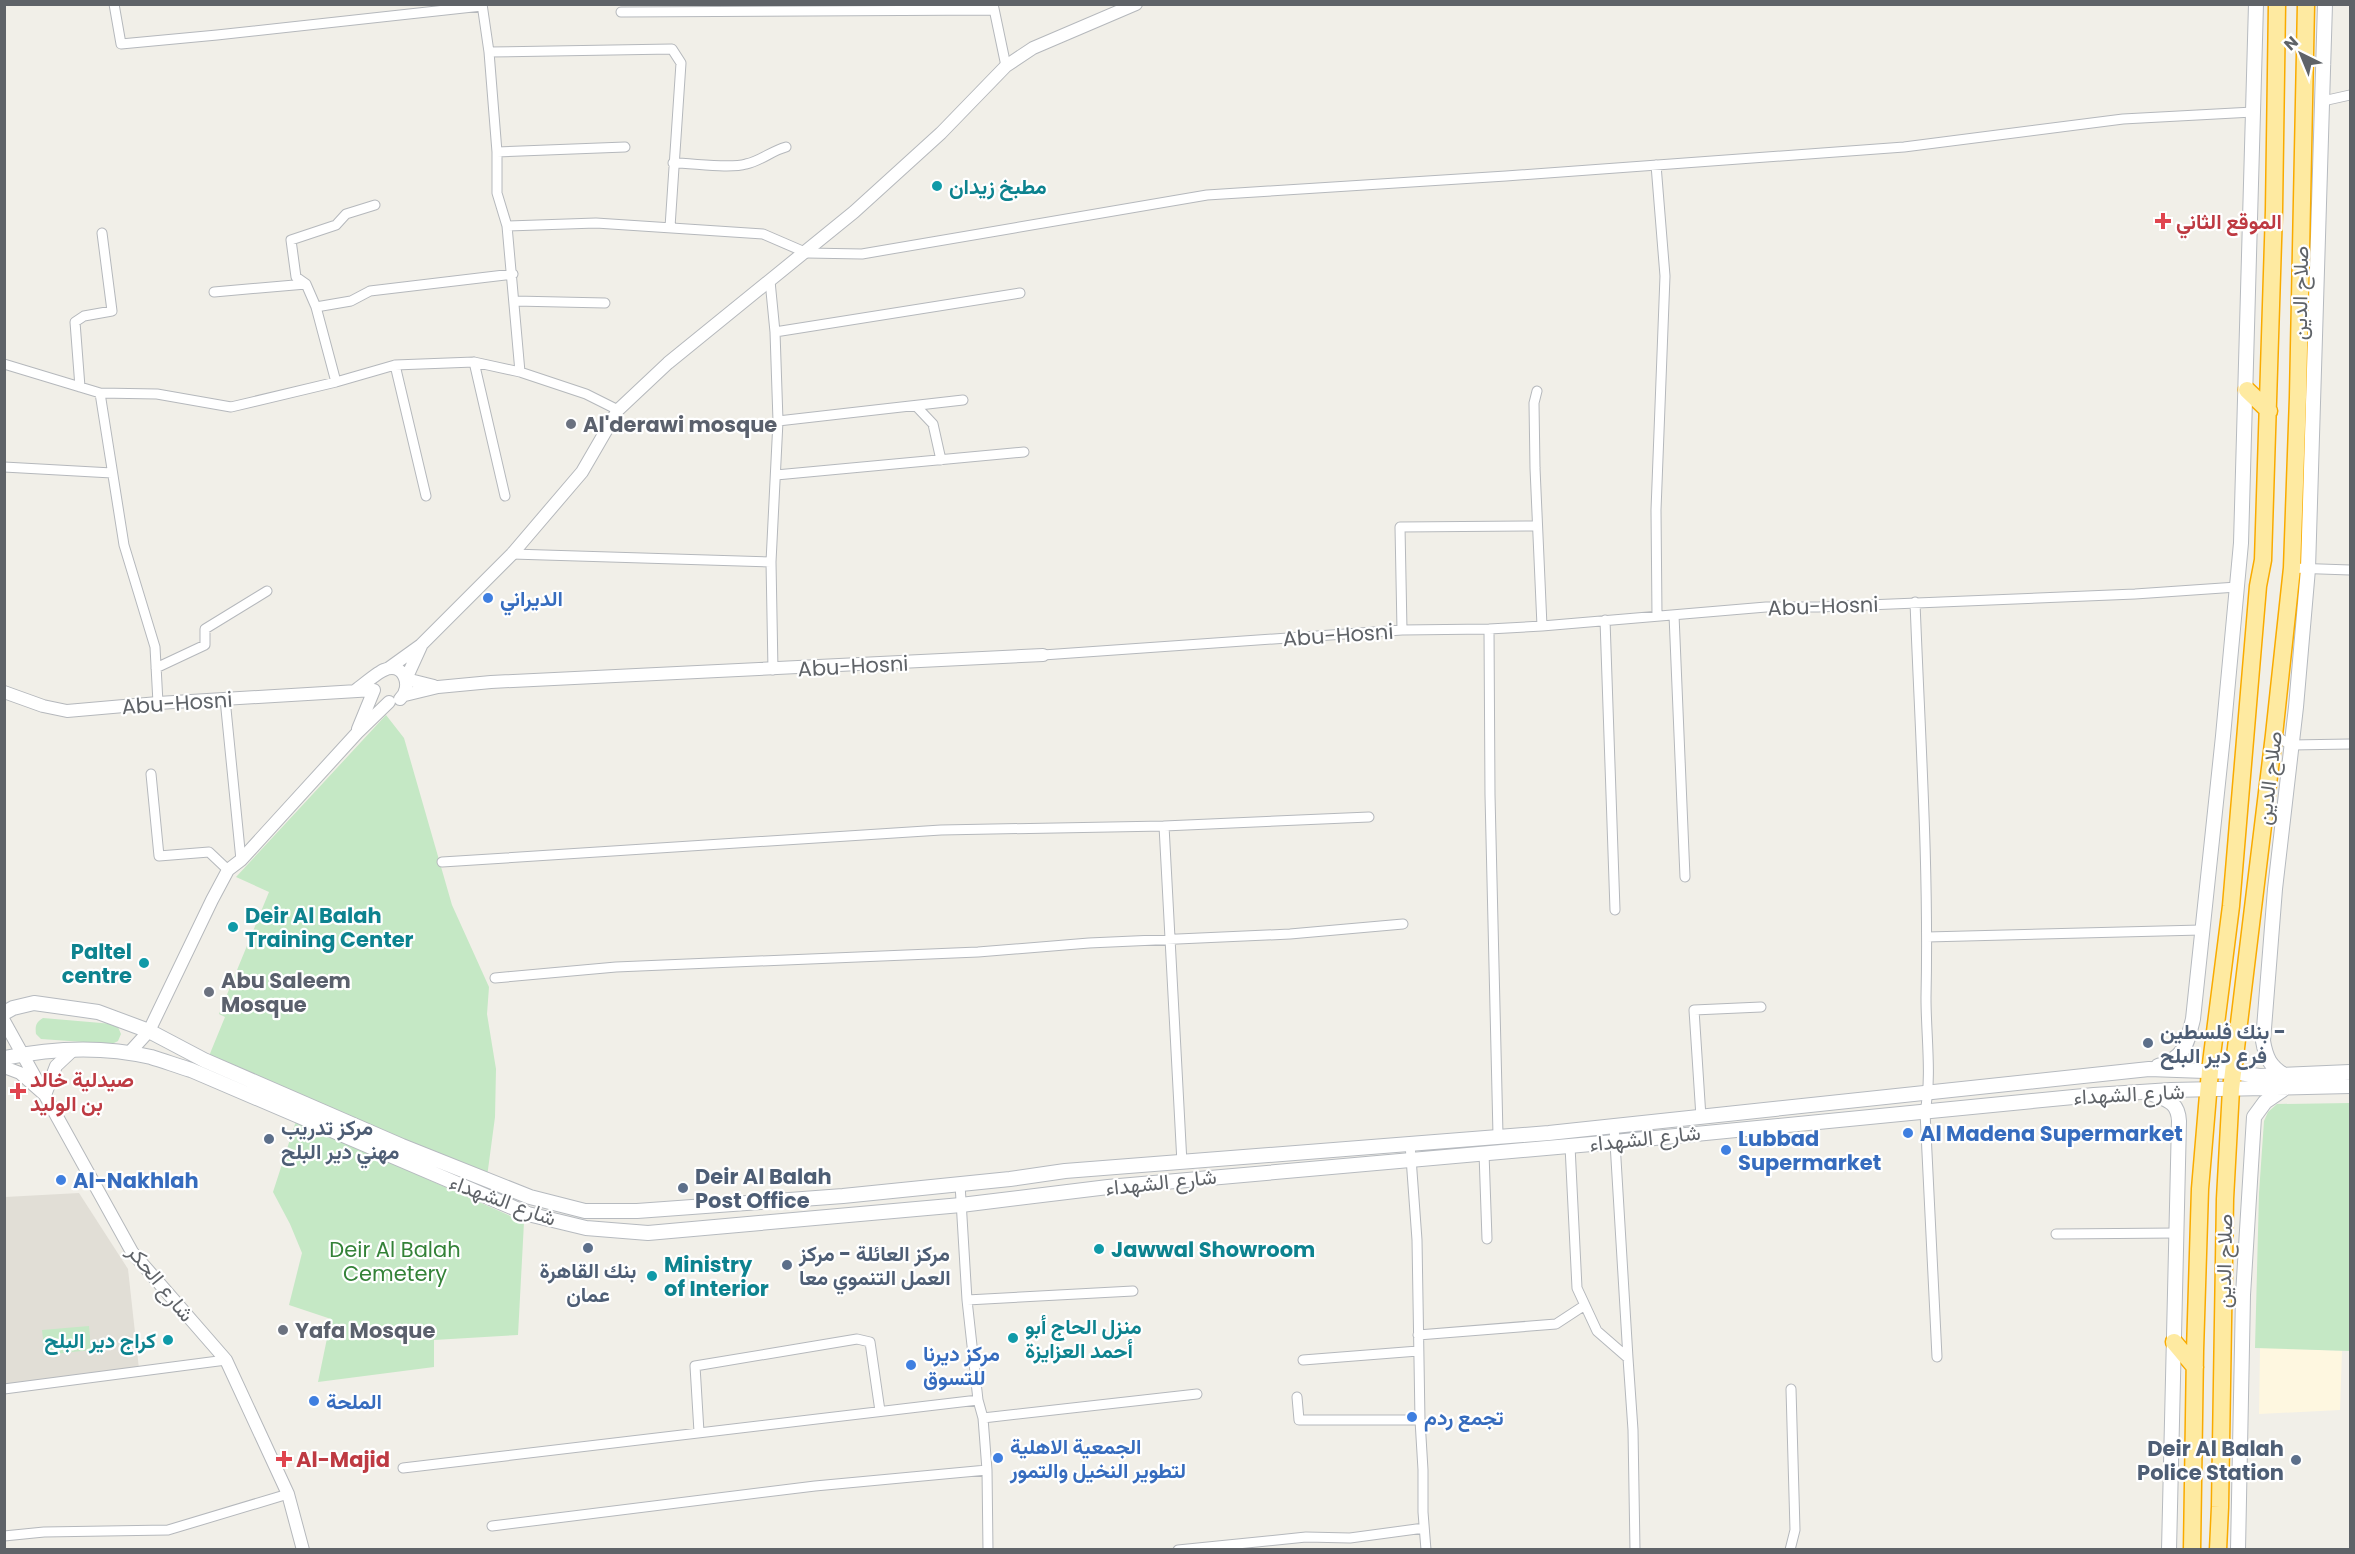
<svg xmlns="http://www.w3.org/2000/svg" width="2355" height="1554" viewBox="0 0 2355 1554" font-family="Poppins,Vazirmatn,sans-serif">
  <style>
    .commercial { fill: #fef7e0 }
    .education { fill: #e1ded6 }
    .green { fill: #c5e8c5 }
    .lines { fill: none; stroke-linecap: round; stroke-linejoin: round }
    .minor-casing { stroke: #b5b8bc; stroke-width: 11 }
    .tertiary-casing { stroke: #b5b8bc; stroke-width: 14 }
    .secondary-casing { stroke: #b6babf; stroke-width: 16 }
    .trunk-casing { stroke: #f9ab00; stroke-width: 19 }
    .minor { stroke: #fff; stroke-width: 9 }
    .tertiary { stroke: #fff; stroke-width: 12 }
    .secondary { stroke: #fff; stroke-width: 14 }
    .trunk { stroke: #feeaa1; stroke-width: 16 }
    .culture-dot { fill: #0f9aa8; stroke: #fff; stroke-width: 2 }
    .health-dot { fill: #e0444e; stroke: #fff; stroke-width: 2 }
    .worship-dot { fill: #6b7280; stroke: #fff; stroke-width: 2 }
    .shop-dot { fill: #3f7fe0; stroke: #fff; stroke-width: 2 }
    .service-dot { fill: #5c6f8a; stroke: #fff; stroke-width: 2 }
    .labels { text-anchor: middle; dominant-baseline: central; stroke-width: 4.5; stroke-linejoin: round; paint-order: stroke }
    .culture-label { font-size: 21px; font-weight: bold; fill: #0d838f; stroke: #fff; text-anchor: start }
    .health-label { font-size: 21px; font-weight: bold; fill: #be3a42; stroke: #fff; text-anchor: start }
    .street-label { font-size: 21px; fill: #5f6368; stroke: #fff }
    .worship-label { font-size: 21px; font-weight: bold; fill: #5b616d; stroke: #fff; text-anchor: start }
    .shop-label { font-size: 21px; font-weight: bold; fill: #366cbe; stroke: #fff; text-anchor: start }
    .service-label { font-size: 21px; font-weight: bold; fill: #4e5e75; stroke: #fff; text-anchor: start }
    .park-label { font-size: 21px; fill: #348238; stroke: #fff }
  </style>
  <rect width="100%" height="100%" fill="#f1efe8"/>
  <!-- commercial -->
  <path class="commercial" d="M 2260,1347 L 2342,1351 L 2340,1410 L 2259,1414 Z"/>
  <!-- education -->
  <path class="education" d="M 79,1193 L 128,1269 L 139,1369 L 5,1385 L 5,1197 Z"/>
  <!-- green -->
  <path class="green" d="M 386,715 L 404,738 L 452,905 L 489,987 L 487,1014 L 496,1069 L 495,1117 L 487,1177 L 209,1056 L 225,1017 L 219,1014 L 269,892 L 236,877 Z
    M 43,1018 L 113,1024 L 118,1027 L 121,1034 L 118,1041 L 112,1044 L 41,1039 L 36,1034 C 35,1026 36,1022 43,1018 Z
    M 2350,1103 L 2350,1351 L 2255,1348 L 2259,1193 L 2264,1121 L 2268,1112 L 2277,1104 Z
    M 296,1121 L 524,1222 L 518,1335 L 434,1340 L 434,1367 L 318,1382 L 331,1319 L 289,1305 L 302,1253 L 290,1224 L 273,1192 Z
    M 89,1326 L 91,1350 L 45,1355 L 42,1330 Z"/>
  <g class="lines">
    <defs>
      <path id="minor" d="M 114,4 L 121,44 L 217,35 L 482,6
        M 482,4 L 489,52 L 497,152 L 497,193 L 507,226 L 520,372
        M 993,4 L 1006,66
        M 621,12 L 994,10
        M 489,52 L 672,49 L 681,63 L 670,227
        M 2323,101 L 2350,95
        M 497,152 L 625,147
        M 673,163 C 693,163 729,169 746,164 C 761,161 771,151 786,147
        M 1656,165 L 1665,276 L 1656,510 L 1657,616
        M 507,226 L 596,223 L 763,234 L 807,253 L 862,254 L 1207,195 L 1506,176 L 1904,147 L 2123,119 L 2253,112
        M 770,281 L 775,332 L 778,421 L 771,562 L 773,670
        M 214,292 L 306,284
        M 515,301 L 605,303
        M 316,307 L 351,301 L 370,291 L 513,274
        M 775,332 L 1020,293
        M 474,362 L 505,496
        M 4,364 L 100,393 L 157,394 L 231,407 L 336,382 L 395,365 L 474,362 L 520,372 L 586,394 L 618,410
        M 395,365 L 426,496
        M 336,382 L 316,307 L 306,284 L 296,277 L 291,240 L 336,225 L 346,214 L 375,205
        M 80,387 L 75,322 L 84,316 L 112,311 L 102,233
        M 1537,391 L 1534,403 L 1535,468 L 1542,626
        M 100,393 L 124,545 L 155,647 L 158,703
        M 916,406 L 933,424 L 941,460
        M 778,421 L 963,400
        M 4,467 L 112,473
        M 776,475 L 1024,452
        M 512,554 L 771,562
        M 2292,568 L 2350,570
        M 1915,602 C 1920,734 1929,866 1926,998 C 1926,1036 1932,1075 1925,1112 L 1937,1357
        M 1674,615 L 1685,877
        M 1605,620 L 1615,910
        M 1489,629 L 1490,795 L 1498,1135
        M 1402,630 L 1400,527 L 1537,526
        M 1043,655 L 1402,630 L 1489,629 L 1542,626 L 1766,607 L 1818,607 L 2135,594 L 2237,587
        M 156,668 L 205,645 L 205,629 L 267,591
        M 225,699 L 241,860
        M 2274,735 L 2291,745 L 2350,744
        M 151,774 L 159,856 L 209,852 L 228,870
        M 1164,826 L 1182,1163
        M 442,862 L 941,830 L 1164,826 L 1369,817
        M 1927,937 L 2201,930
        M 495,978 L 616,967 L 978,952 L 1089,943 L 1290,934 L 1403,924
        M 1701,1117 L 1694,1010 L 1761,1007
        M 1614,1126 L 1628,1358
        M 1410,1144 L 1417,1240 L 1420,1420 L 1423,1470 L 1423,1512 L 1426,1550
        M 1570,1146 L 1577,1288 L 1597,1331 L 1628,1358 L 1633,1430 L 1635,1550
        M 1484,1153 L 1487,1239
        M 960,1184 L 967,1300 L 978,1400 L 983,1418 L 987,1470 L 988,1550
        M 2056,1234 L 2177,1233
        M 967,1300 L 1133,1291
        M 1418,1335 L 1556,1324 L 1585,1305
        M 1303,1360 L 1418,1351
        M 4,1389 L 226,1360
        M 1297,1397 L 1299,1420 L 1420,1420
        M 983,1418 L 1197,1394
        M 699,1432 L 695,1366 L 857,1339 L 870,1342 L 880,1411
        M 403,1468 L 978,1400
        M 492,1526 L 815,1486 L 987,1470
        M 4,1536 L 44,1532 L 168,1530 L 288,1494
        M 1178,1550 L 1306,1537 L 1350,1538 L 1424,1528
        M 1790,1550 L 1795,1530 L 1791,1389"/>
      <path id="tertiary" d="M 421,646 L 406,679 L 434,686
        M 389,668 L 421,645 L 512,554 L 582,472 L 618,410 L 668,363 L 854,212 L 941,133 L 1006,66 L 1033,48 L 1136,4
        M 356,690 C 363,685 378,672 384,670 C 404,661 413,687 400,699
        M 4,692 L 43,706 L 67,711 L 158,703 L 374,690 L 358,729
        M 405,695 L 438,687 L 491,682 L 1043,655
        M 4,1021 L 132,1252 L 226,1360 L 288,1494 L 303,1550
        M 129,1053 L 149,1031 L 212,900 L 228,870 L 241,860 L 357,733 L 389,702
        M 4,1067 L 20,1073 L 45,1095 L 56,1066 L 72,1051"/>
      <path id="secondary" d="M 4,1013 L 13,1008 L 34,1003 L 98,1012 L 149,1031 L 204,1060 L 402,1146 L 530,1197 L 585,1211 L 637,1211 L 843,1196 L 1010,1179 L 1065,1171 L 1549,1133 L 2149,1069 L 2233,1072 L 2259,1076 L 2350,1072
        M 4,1058 C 52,1048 104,1046 151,1057 C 164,1061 178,1066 191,1070 L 528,1214 L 586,1228 L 648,1233 L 961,1205 L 1108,1187 L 1614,1142 L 2094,1095 L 2171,1090 L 2350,1086
        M 2158,1066 C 2185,1058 2187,1044 2193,1019 L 2223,736 L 2241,543 L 2256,4
        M 2284,1075 C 2270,1066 2266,1058 2263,1041 L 2275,889 L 2296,707 L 2308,569 L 2325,4
        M 2148,1092 C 2165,1100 2178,1100 2179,1121 L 2169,1550
        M 2238,1550 L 2243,1295 L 2254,1117 L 2265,1102 L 2284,1089"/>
      <path id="trunk" d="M 2247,390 L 2269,411
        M 2174,1342 L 2195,1367
        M 2192,1550 L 2195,1351 L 2200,1189 L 2210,1071 L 2231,906 L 2258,586 L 2263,560 L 2274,210 L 2277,4
        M 2218,1550 L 2220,1507 L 2225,1199 L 2231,1089 L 2274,735 L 2292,568 L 2298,397 L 2306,4"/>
    </defs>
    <!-- minor casing -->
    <use href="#minor" class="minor-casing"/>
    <!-- tertiary casing -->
    <use href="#tertiary" class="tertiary-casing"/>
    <!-- secondary casing -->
    <use href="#secondary" class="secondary-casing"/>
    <!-- trunk casing -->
    <use href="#trunk" class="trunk-casing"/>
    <!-- minor -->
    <use href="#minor" class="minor"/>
    <!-- tertiary -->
    <use href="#tertiary" class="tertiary"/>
    <!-- secondary -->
    <use href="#secondary" class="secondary"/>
    <!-- trunk -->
    <use href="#trunk" class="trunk"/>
  </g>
  <!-- markers -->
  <g class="culture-dot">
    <circle cx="937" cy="186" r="6"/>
    <circle cx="233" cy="927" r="6"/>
    <circle cx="144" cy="963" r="6"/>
    <circle cx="1099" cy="1249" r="6"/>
    <circle cx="652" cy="1276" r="6"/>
    <circle cx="1013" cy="1338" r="6"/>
    <circle cx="168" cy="1340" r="6"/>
  </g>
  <g class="health-dot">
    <path d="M2160 212h6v6h6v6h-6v6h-6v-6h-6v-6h6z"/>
    <path d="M15 1082h6v6h6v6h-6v6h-6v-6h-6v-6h6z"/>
    <path d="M281 1450h6v6h6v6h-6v6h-6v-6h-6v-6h6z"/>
  </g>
  <g class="worship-dot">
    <circle cx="571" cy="424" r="6"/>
    <circle cx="209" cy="992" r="6"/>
    <circle cx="283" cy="1330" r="6"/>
  </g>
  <g class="shop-dot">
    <circle cx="488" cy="598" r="6"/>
    <circle cx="1908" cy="1133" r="6"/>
    <circle cx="1726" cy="1150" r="6"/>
    <circle cx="61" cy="1180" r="6"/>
    <circle cx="911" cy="1365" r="6"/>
    <circle cx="314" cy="1401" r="6"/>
    <circle cx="1412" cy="1417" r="6"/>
    <circle cx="998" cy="1458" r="6"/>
  </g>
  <g class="service-dot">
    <circle cx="2148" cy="1043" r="6"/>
    <circle cx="269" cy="1139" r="6"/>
    <circle cx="683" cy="1188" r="6"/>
    <circle cx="588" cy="1248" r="6"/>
    <circle cx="787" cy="1265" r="6"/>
    <circle cx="2296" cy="1460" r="6"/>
  </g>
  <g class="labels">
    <!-- culture labels -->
    <g class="culture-label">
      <text x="949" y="186">مطبخ زيدان</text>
      <text x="245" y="915">Deir Al Balah<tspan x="245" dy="24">Training Center</tspan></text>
      <text x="132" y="951" text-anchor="end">Paltel<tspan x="132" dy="24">centre</tspan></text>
      <text x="1111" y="1249">Jawwal Showroom</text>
      <text x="664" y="1264">Ministry<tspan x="664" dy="24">of Interior</tspan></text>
      <text x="1025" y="1326">منزل الحاج أبو<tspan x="1025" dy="24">أحمد العزايزة</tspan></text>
      <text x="156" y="1340" text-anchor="end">كراج دير البلح</text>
    </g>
    <!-- health labels -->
    <g class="health-label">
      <text x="2176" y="221">الموقع الثاني</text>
      <text x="30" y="1079">صيدلية خالد<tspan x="30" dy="24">بن الوليد</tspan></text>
      <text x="296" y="1459">Al-Majid</text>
    </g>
    <!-- street labels -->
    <g class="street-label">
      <text transform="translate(2300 293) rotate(-89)">صلاح الدين</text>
      <text transform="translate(1823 606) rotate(-2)">Abu-Hosni</text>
      <text transform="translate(1338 635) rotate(-4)">Abu-Hosni</text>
      <text transform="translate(853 666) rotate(-3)">Abu-Hosni</text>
      <text transform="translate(177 703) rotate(-4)">Abu-Hosni</text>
      <text transform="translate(2269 778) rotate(-83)">صلاح الدين</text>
      <text transform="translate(2129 1094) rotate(-3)">شارع الشهداء</text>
      <text transform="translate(1645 1138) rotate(-6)">شارع الشهداء</text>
      <text transform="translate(1161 1182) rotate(-6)">شارع الشهداء</text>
      <text transform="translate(503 1200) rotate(20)">شارع الشهداء</text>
      <text transform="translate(2224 1261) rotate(-89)">صلاح الدين</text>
      <text transform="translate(161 1283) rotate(51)">شارع الحكر</text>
    </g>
    <!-- worship labels -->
    <g class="worship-label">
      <text x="583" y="424">Al'derawi mosque</text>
      <text x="221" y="980">Abu Saleem<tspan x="221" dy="24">Mosque</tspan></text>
      <text x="295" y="1330">Yafa Mosque</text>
    </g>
    <!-- shop labels -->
    <g class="shop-label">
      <text x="500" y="598">الديراني</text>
      <text x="1920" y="1133">Al Madena Supermarket</text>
      <text x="1738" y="1138">Lubbad<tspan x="1738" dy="24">Supermarket</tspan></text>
      <text x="73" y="1180">Al-Nakhlah</text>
      <text x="923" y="1353">مركز ديرنا<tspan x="923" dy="24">للتسوق</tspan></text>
      <text x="326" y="1401">الملحة</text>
      <text x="1424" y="1417">تجمع ردم</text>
      <text x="1010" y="1446">الجمعية الاهلية<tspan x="1010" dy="24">لتطوير النخيل والتمور</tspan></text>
    </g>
    <!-- service labels -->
    <g class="service-label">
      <text x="2160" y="1031">بنك فلسطين -<tspan x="2160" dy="24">فرع دير البلح</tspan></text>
      <text x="281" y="1127">مركز تدريب<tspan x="281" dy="24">مهني دير البلح</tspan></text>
      <text x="695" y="1176">Deir Al Balah<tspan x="695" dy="24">Post Office</tspan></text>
      <text x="799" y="1253">مركز العائلة - مركز<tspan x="799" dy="24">العمل التنموي معا</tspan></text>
      <text x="588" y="1270" text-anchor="middle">بنك القاهرة<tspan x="588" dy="24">عمان</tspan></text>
      <text x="2284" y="1448" text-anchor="end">Deir Al Balah<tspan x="2284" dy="24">Police Station</tspan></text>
    </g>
    <!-- park labels -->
    <g class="park-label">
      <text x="395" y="1249">Deir Al Balah<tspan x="395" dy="24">Cemetery</tspan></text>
    </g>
  </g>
  <!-- border -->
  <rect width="2355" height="1554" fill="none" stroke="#5f6368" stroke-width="12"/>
  <!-- north arrow -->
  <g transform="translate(2301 54) rotate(317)" stroke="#ffffff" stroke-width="4.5" paint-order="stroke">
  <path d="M0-4.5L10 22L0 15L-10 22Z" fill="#5f6368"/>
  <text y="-9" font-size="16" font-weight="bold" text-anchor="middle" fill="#5f6368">N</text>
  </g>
</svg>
